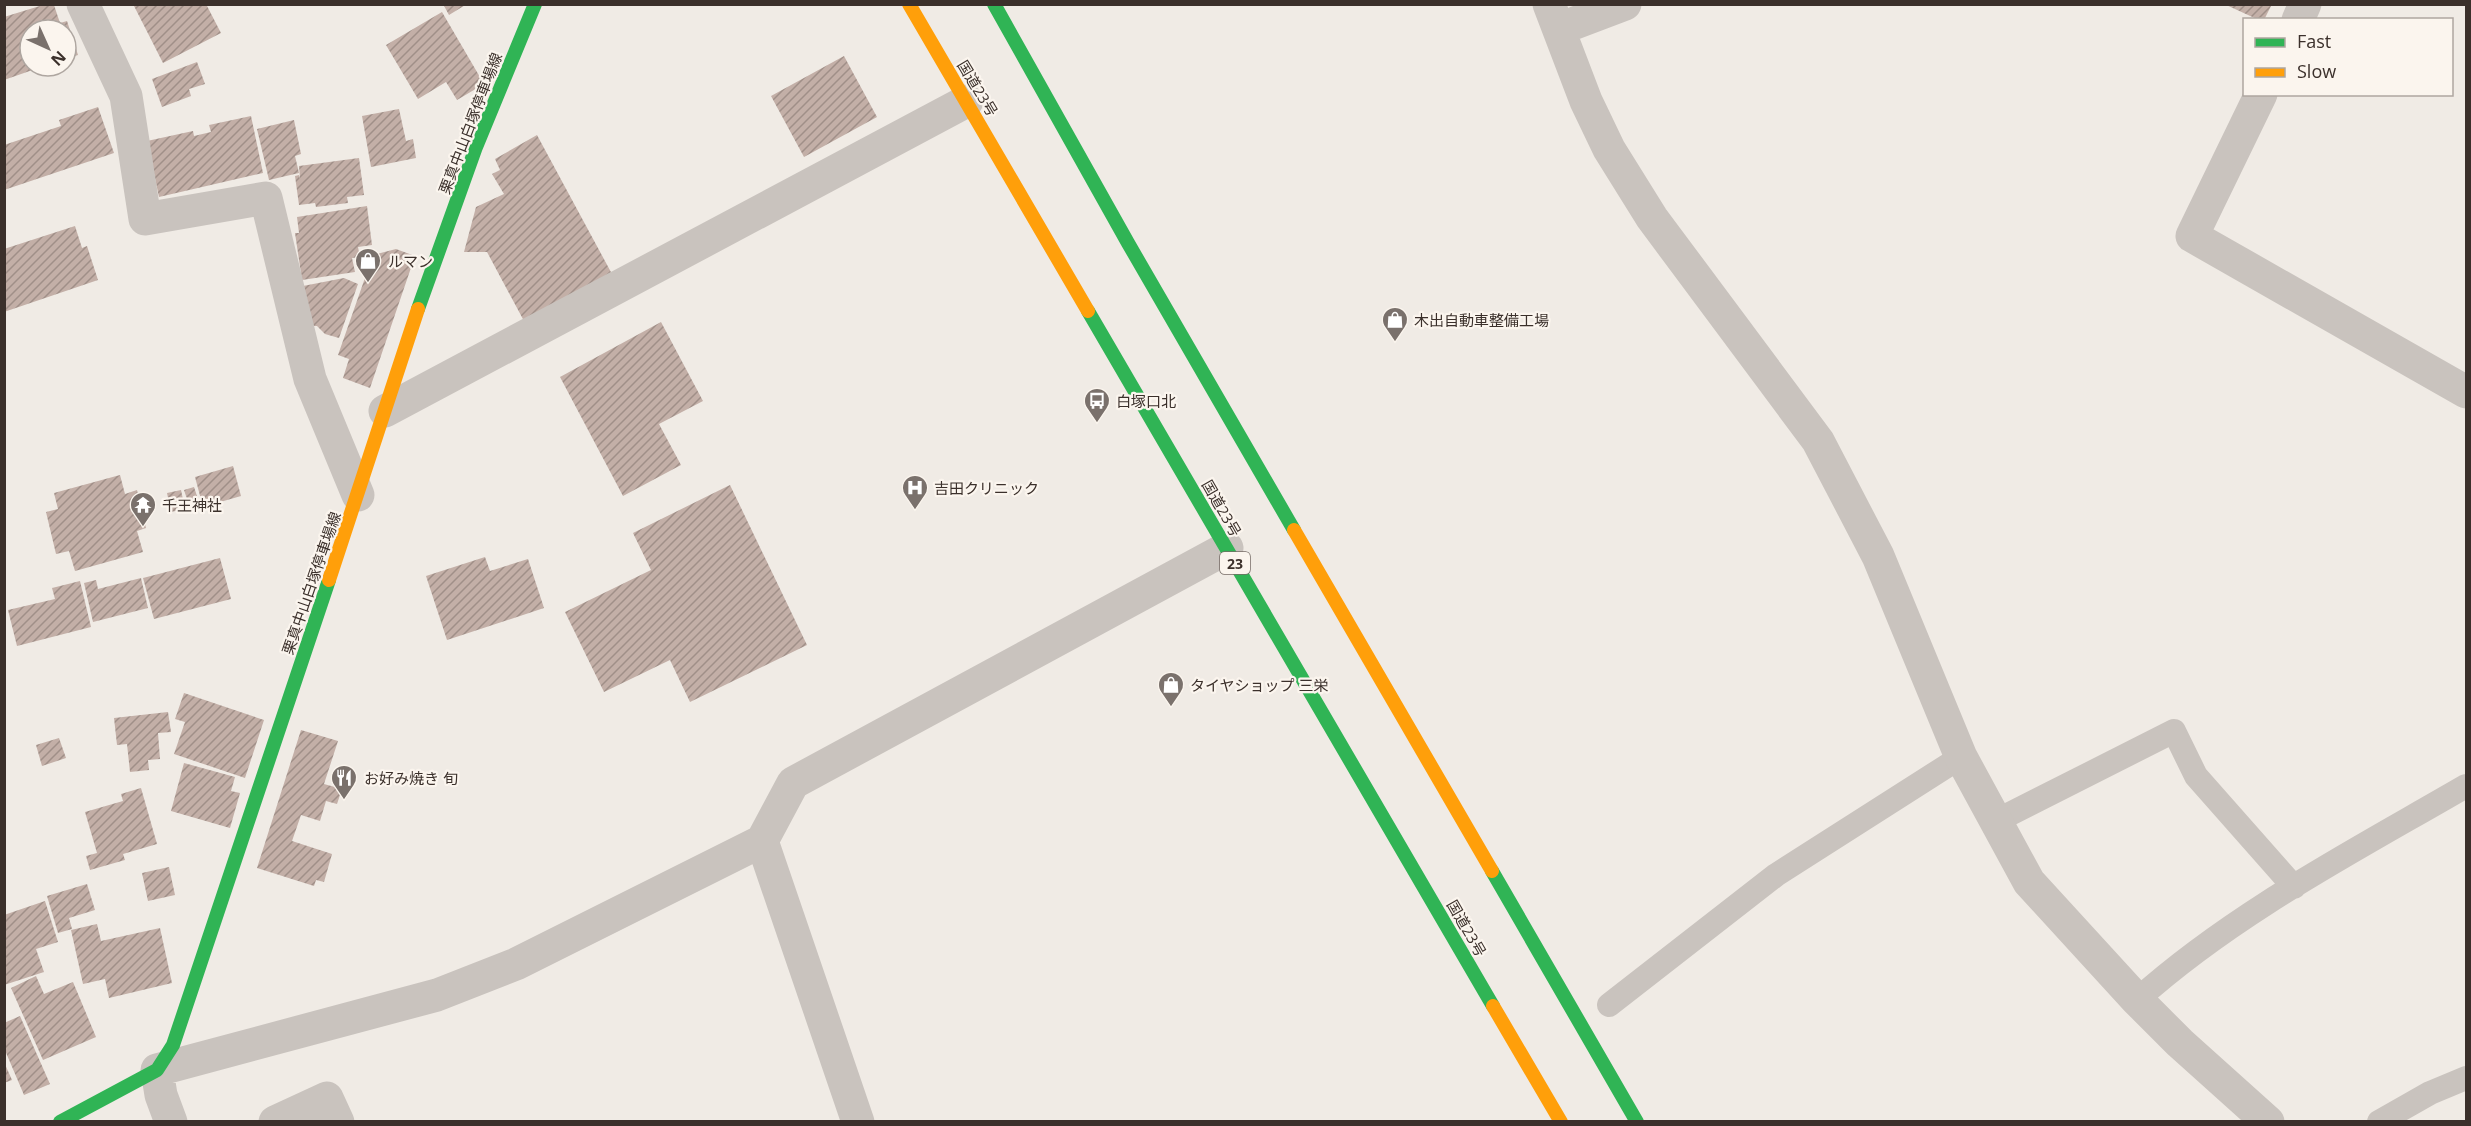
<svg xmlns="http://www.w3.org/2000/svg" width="2471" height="1126" viewBox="0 0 2471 1126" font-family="'Open Sans','Noto Sans JP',sans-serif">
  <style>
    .building { fill: url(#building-hatch) }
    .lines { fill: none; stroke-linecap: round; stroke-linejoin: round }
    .lane { stroke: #c9c3be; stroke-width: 24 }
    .street { stroke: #c9c3be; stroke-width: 33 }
    .fast { stroke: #30b455; stroke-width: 14 }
    .slow { stroke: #ff9f0a; stroke-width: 14 }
    .labels { text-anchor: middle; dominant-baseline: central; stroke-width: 4.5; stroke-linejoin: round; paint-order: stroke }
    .shield { fill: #fbf5ee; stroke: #756b66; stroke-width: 1.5 }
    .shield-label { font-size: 14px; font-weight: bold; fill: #3b302b }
    .street-label { font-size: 15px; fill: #3b302b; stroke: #fbf5ee }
    .poi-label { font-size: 15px; fill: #3b302b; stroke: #fbf5ee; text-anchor: start }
  </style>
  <defs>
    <pattern id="building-hatch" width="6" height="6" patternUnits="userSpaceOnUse" patternTransform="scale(1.5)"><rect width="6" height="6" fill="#c3afa7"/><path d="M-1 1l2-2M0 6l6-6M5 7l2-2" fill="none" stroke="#a08f88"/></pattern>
  </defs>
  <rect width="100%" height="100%" fill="#f0ebe5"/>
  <!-- building -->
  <path class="building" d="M 133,4 L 206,4 L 221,33 L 163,63 Z
    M 443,4 L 467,4 L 449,15 Z
    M 2224,4 L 2272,4 L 2264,20 L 2259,20 Z
    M 43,5 L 54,5 L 60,23 L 67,21 L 78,55 L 66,59 L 66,30 L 30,30 L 30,66 L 44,66 L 4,80 L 4,17 Z
    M 442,12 L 484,84 L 457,100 L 446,82 L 418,99 L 386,45 Z
    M 844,56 L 877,117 L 804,157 L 771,96 Z
    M 197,62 L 205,84 L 189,89 L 191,96 L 162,107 L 152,79 Z
    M 98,107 L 114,153 L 4,190 L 4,145 L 61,126 L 59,120 Z
    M 399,109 L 406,141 L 413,139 L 416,158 L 371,167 L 362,116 Z
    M 251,116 L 263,173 L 159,197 L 147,141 L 193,131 L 194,136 L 211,132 L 209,125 Z
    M 294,120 L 301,154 L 295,156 L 299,173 L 269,180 L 257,129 Z
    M 537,135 L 612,274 L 524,321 L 487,252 L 464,252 L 476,207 L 504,194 L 492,174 L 500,170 L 495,159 Z
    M 359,158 L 364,195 L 347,197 L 348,203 L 316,207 L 315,203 L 299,205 L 295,176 L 299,175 L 300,179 L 299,166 Z
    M 367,206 L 372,245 L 358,247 L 360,257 L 352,258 L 355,272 L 302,280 L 295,233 L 299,233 L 297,217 Z
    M 75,226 L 82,248 L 87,246 L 98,280 L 4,312 L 4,249 Z
    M 396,249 L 415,256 L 370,388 L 343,378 L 349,359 L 338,355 L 373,255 Z
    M 344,278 L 358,284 L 339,338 L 325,334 L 317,326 L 313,326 L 303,286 Z
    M 661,322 L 703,401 L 659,424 L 681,465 L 623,496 L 560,377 Z
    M 233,466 L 241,496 L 203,507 L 195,477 Z
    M 120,475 L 125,494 L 137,490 L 146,528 L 137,531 L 143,552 L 75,571 L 69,551 L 56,554 L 46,512 L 58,509 L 54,493 Z
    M 730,485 L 807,645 L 690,702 L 670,660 L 604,692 L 565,612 L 651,570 L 633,533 Z
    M 194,487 L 199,502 L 189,505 L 184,490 Z
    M 181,490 L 185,509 L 171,512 L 167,493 Z
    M 485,557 L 490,571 L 528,559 L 544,608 L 447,640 L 426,576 Z
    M 220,558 L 231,599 L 154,619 L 143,578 Z
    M 141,578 L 148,608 L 93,622 L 84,583 L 96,580 L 98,589 Z
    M 80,581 L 91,627 L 17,646 L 8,610 L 55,599 L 52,588 Z
    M 184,693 L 264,720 L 245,778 L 174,754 L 185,722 L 175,719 Z
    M 168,712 L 171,732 L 158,733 L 160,759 L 148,760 L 149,770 L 130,772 L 127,744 L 117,745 L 114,718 Z
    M 301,730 L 338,741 L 324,784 L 342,789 L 337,804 L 326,801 L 320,821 L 301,815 L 292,841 L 332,854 L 324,882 L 316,880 L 314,886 L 257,868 Z
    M 59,738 L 66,758 L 42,766 L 36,745 Z
    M 184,763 L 235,777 L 231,791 L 240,793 L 230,828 L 171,811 Z
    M 141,788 L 157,844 L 123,854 L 125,860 L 90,870 L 86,856 L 97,853 L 85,812 L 123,801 L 121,794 Z
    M 169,867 L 175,895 L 148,901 L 142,873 Z
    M 87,884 L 95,910 L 69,918 L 72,929 L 58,933 L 47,896 Z
    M 45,901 L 58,942 L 36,949 L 44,972 L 4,985 L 4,915 Z
    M 97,924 L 101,941 L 160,928 L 172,983 L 109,998 L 105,979 L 83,984 L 71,930 Z
    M 36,976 L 44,994 L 73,982 L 96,1037 L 43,1060 L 11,988 Z
    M 20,1016 L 50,1084 L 24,1095 L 4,1048 L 4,1023 Z
    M 4,1062 L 12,1080 L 4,1083 Z"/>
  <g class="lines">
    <!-- lane -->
    <path class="lane" d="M 1996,821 L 2174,731 L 2196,776 L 2294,887
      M 2137,1000 C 2234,913 2354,851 2466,786
      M 1609,1005 L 1776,875 L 1961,757
      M 2379,1122 L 2430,1093 L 2466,1078"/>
    <!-- street -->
    <path class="street" d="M 83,4 L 126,96 L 145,219 L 266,198 L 310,379 L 358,495
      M 1549,4 L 1586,101 L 1609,149 L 1652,218 L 1818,441 L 1878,556 L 1961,757 L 2029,882 L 2137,1000 L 2180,1043 L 2268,1122
      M 2298,20 L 2305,4
      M 1559,29 L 1625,4
      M 2261,94 L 2192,236 L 2466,392
      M 385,411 L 967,101
      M 762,841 L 858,1122
      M 171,1122 L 161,1095 L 157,1070 L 437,995 L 516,964 L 762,841 L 793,783 L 1227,548
      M 275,1122 L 327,1098 L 338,1122"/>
    <!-- fast -->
    <path class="fast" d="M 994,4 L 1128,243 L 1294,530
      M 418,309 L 476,147 L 535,4
      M 1088,311 L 1493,1006
      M 1492,871 L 1637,1122
      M 60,1122 L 157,1070 L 173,1045 L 329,580"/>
    <!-- slow -->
    <path class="slow" d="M 909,4 L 1088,311
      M 1294,530 L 1492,871
      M 329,580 L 418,309
      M 1493,1006 L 1561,1122"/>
  </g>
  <!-- icons -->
  <defs>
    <symbol id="shop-pin" viewBox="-11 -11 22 30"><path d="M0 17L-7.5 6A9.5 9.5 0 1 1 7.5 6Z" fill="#7a716c" stroke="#fbf5ee"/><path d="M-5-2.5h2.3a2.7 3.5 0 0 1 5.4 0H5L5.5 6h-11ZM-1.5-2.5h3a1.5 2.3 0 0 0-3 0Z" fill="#fff"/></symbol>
    <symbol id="bus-pin" viewBox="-11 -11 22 30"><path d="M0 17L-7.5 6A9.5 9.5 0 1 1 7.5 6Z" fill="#7a716c" stroke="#fbf5ee"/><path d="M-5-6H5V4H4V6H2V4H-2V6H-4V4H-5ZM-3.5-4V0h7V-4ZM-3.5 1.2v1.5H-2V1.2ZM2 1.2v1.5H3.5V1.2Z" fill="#fff"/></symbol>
    <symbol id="hospital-pin" viewBox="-11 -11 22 30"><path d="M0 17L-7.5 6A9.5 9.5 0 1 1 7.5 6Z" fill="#7a716c" stroke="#fbf5ee"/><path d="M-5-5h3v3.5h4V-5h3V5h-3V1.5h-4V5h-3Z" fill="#fff"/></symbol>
    <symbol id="temple-pin" viewBox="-11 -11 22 30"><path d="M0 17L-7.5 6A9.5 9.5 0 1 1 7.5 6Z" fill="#7a716c" stroke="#fbf5ee"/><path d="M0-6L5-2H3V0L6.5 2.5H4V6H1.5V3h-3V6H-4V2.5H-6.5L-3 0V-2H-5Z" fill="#fff"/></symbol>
    <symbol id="restaurant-pin" viewBox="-11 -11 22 30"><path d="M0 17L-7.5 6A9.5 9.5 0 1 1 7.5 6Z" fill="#7a716c" stroke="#fbf5ee"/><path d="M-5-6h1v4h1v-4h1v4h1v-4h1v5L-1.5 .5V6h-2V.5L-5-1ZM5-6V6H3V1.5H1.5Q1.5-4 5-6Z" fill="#fff"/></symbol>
  </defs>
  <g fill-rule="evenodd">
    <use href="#shop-pin" x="353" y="246" width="30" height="40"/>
    <use href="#shop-pin" x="1380" y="305" width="30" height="40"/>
    <use href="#bus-pin" x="1082" y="386" width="30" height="40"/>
    <use href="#hospital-pin" x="900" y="473" width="30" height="40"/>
    <use href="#temple-pin" x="128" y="490" width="30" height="40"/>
    <use href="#shop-pin" x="1156" y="670" width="30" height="40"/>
    <use href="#restaurant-pin" x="329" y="763" width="30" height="40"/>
  </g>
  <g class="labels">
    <!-- shield labels -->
    <rect class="shield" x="1220" y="552" width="30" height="22" rx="4.5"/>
    <g class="shield-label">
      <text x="1235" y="563">23</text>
    </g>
    <!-- street labels -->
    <g class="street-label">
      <text transform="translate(978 88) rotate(59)">国道23号</text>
      <text transform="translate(470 123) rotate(-69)">栗真中山白塚停車場線</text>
      <text transform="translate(1222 508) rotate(60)">国道23号</text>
      <text transform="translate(311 583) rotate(-71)">栗真中山白塚停車場線</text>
      <text transform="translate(1467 928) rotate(60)">国道23号</text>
    </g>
    <!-- poi labels -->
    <g class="poi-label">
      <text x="388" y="261">ルマン</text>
      <text x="1414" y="320">木出自動車整備工場</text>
      <text x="1116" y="401">白塚口北</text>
      <text x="934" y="488">吉田クリニック</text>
      <text x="162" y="505">千王神社</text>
      <text x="1190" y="685">タイヤショップ 三栄</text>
      <text x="364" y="778">お好み焼き 旬</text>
    </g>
  </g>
  <!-- border -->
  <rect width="2471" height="1126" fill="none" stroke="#3b302b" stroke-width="12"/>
  <!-- legend -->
  <rect x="2243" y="18" width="210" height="78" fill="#fbf5ee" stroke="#aea6a0" stroke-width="1.5"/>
  <rect x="2255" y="38" width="30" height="9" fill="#30b455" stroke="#aea6a0" stroke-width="1.5"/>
  <text x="2297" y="48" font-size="18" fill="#3b302b">Fast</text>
  <rect x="2255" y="68" width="30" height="9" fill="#ff9f0a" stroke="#aea6a0" stroke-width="1.5"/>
  <text x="2297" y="78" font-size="18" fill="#3b302b">Slow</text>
  <!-- north arrow -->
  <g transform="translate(48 48) rotate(135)"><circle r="28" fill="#fbf5ee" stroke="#aea6a0" stroke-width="1.5"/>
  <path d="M0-4.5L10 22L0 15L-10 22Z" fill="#7a716c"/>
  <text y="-9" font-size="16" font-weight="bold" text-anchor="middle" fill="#3b302b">N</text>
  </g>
</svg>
